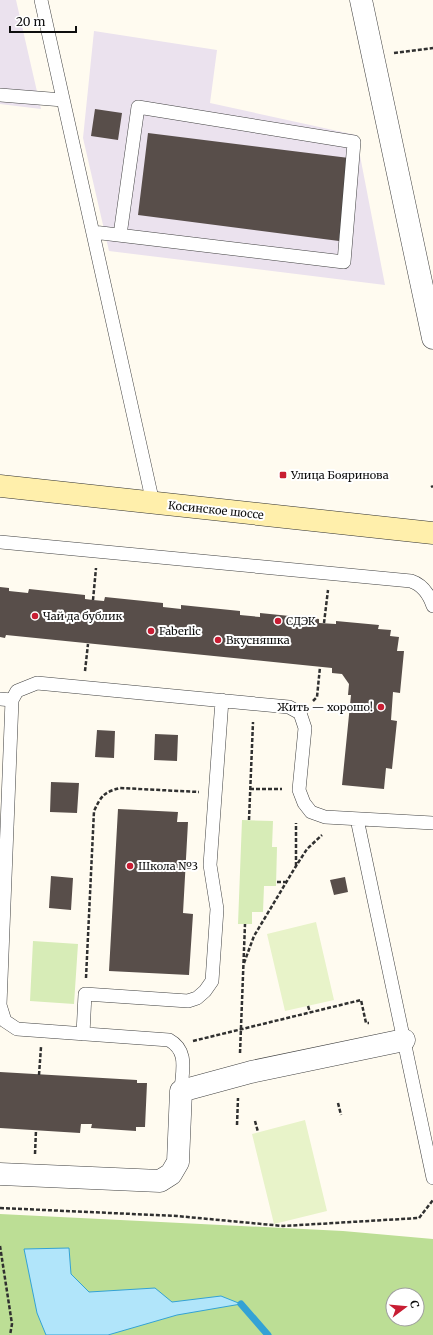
<svg xmlns="http://www.w3.org/2000/svg" width="433" height="1335" viewBox="0 0 433 1335" font-family="Merriweather,serif">
  <style>
    .industrial { fill: #ebe2ee }
    .green { fill: #d7ecb7 }
    .forest { fill: #bcde95; fill-rule: evenodd }
    .pitch { fill: #e8f3c9 }
    .water { fill: #b1e5fa; stroke: #33a2d5 }
    .lines { fill: none; stroke-linecap: round; stroke-linejoin: round }
    .stream { stroke: #33a2d5; stroke-width: 7 }
    .building { fill: #584e4a }
    .service-casing { stroke: #414141; stroke-width: 14 }
    .minor-casing { stroke: #414141; stroke-width: 23 }
    .secondary-casing { stroke: #303030; stroke-width: 23 }
    .path { stroke: #303030; stroke-width: 2.5; stroke-dasharray: 4 2; stroke-linecap: butt }
    .service { stroke: #fff; stroke-width: 13 }
    .minor { stroke: #fff; stroke-width: 22 }
    .secondary { stroke: #ffefab; stroke-width: 22 }
    .poi-dot { fill: #c81d33; stroke: #fff; stroke-width: 1.5 }
    .labels { text-anchor: middle; dominant-baseline: central; stroke-width: 4; stroke-linejoin: round; paint-order: stroke }
    .poi-label { font-size: 11px; fill: #0e0e0e; stroke: #fff; text-anchor: start }
    .street-label { font-size: 11px; fill: #0e0e0e; stroke: #fff }
  </style>
  <rect width="100%" height="100%" fill="#fffbf0"/>
  <!-- industrial -->
  <path class="industrial" d="M 0,0 L 16,0 L 41,109 L 0,104 Z
    M 94,31 L 217,50 L 210,103 L 356,135 L 385,285 L 109,251 L 83,138 Z"/>
  <!-- green -->
  <path class="green" d="M 242,820 L 273,821 L 272,847 L 277,847 L 276,886 L 264,886 L 263,912 L 252,912 L 252,924 L 238,924 Z
    M 33,941 L 78,944 L 74,1004 L 30,1001 Z"/>
  <!-- forest -->
  <path class="forest" d="M 0,1214 L 343,1231 L 433,1239 L 433,1335 L 0,1335 ZM 393,1295 L 417,1295 L 417,1319 L 393,1319 Z"/>
  <!-- pitch -->
  <path class="pitch" d="M 316,922 L 334,1000 L 285,1011 L 267,934 Z
    M 305,1120 L 327,1211 L 274,1224 L 252,1134 Z"/>
  <!-- water -->
  <path class="water" d="M 69,1248 L 71,1274 L 89,1292 L 155,1288 L 172,1302 L 221,1296 L 241,1304 L 177,1315 L 108,1335 L 46,1335 L 37,1313 L 24,1249 Z"/>
  <g class="lines">
    <!-- stream -->
    <path class="stream" d="M 241,1304 L 268,1335"/>
  </g>
  <!-- building -->
  <path class="building" d="M 95,109 L 122,113 L 118,140 L 91,136 Z
    M 148,133 L 349,158 L 339,241 L 138,215 Z
    M 0,587 L 9,588 L 9,591 L 28,593 L 29,589 L 85,595 L 85,599 L 93,600 L 104,601 L 105,597 L 163,603 L 163,607 L 181,609 L 181,605 L 240,611 L 240,615 L 260,617 L 260,613 L 319,619 L 319,623 L 336,624 L 336,621 L 379,625 L 378,629 L 391,630 L 390,636 L 399,637 L 397,651 L 404,651 L 400,693 L 393,692 L 391,720 L 397,721 L 392,769 L 386,768 L 384,789 L 342,785 L 351,695 L 348,695 L 349,684 L 342,674 L 332,673 L 332,668 L 6,635 L 5,638 L 0,637 Z
    M 97,730 L 115,731 L 114,758 L 95,757 Z
    M 155,734 L 178,735 L 177,761 L 154,760 Z
    M 51,782 L 79,783 L 77,813 L 50,812 Z
    M 118,809 L 178,812 L 177,822 L 188,822 L 183,913 L 193,914 L 189,975 L 109,971 Z
    M 51,876 L 73,878 L 71,910 L 49,908 Z
    M 345,877 L 348,892 L 334,895 L 330,880 Z
    M 0,1072 L 137,1080 L 137,1083 L 147,1083 L 145,1127 L 136,1127 L 136,1131 L 91,1128 L 92,1124 L 81,1124 L 80,1133 L 0,1128 Z"/>
  <g class="lines">
    <defs>
      <path id="service" d="M 41,0 L 153,503
        M 0,95 L 63,100
        M 93,232 L 344,262 L 354,142 L 138,107 L 120,235
        M 0,542 L 411,581 C 423,585 429,594 433,606
        M 0,699 L 12,700 L 17,691 L 37,683 L 289,707 L 300,713 L 305,728 L 299,790 L 304,803 L 311,812 L 325,817 L 433,823
        M 12,700 L 0,1005 L 5,1021 L 17,1029 L 169,1040 C 189,1051 182,1071 181,1091
        M 357,819 L 433,1178
        M 83,1034 L 85,994 L 188,1001 L 197,998 L 205,991 L 212,981 L 217,909 L 210,865 L 222,700"/>
      <path id="minor" d="M 361,0 L 433,338
        M 0,1174 L 160,1181 L 171,1174 L 178,1162 L 181,1091 L 251,1072 L 404,1040"/>
      <path id="secondary" d="M 0,486 L 433,533"/>
    </defs>
    <!-- service casing -->
    <use href="#service" class="service-casing"/>
    <!-- minor casing -->
    <use href="#minor" class="minor-casing"/>
    <!-- secondary casing -->
    <use href="#secondary" class="secondary-casing"/>
    <!-- path -->
    <path class="path" d="M 394,53 L 433,48
      M 431,487 L 433,486
      M 93,600 L 96,568
      M 324,623 L 328,590
      M 85,671 L 88,644
      M 313,701 L 317,697 L 320,667
      M 250,789 L 282,789
      M 249,820 L 253,722
      M 296,866 L 296,823
      M 277,882 L 288,882
      M 244,963 L 254,936 L 296,866 L 307,849 L 322,835
      M 86,978 L 94,811 C 101,796 104,792 120,788 L 199,792
      M 308,1006 L 310,1012
      M 193,1041 L 361,1000 L 366,1023 L 369,1023
      M 240,1053 L 245,924
      M 39,1075 L 41,1047
      M 338,1103 L 341,1115
      M 255,1121 L 258,1132
      M 237,1125 L 238,1098
      M 35,1154 L 36,1130
      M 0,1208 L 177,1216 L 283,1226 L 419,1218 L 433,1200
      M 0,1246 L 12,1324 L 10,1335"/>
    <!-- service -->
    <use href="#service" class="service"/>
    <!-- minor -->
    <use href="#minor" class="minor"/>
    <!-- secondary -->
    <use href="#secondary" class="secondary"/>
  </g>
  <!-- markers -->
  <g class="poi-dot">
    <rect x="279" y="471" width="8" height="8" rx="2"/>
    <circle cx="35" cy="616" r="4"/>
    <circle cx="278" cy="621" r="4"/>
    <circle cx="151" cy="631" r="4"/>
    <circle cx="218" cy="640" r="4"/>
    <circle cx="381" cy="707" r="4"/>
    <circle cx="130" cy="866" r="4"/>
  </g>
  <g class="labels">
    <!-- poi labels -->
    <g class="poi-label">
      <text x="291" y="475">Улица Бояринова</text>
      <text x="43" y="616">Чай да бублик</text>
      <text x="286" y="621">СДЭК</text>
      <text x="159" y="631">Faberlic</text>
      <text x="226" y="640">Вкусняшка</text>
      <text x="373" y="707" text-anchor="end">Жить — хорошо!</text>
      <text x="138" y="866">Школа №3</text>
    </g>
    <!-- street labels -->
    <g class="street-label">
      <text transform="translate(216 510) rotate(6)">Косинское шоссе</text>
    </g>
  </g>
  <!-- north arrow -->
  <g transform="translate(405 1307) rotate(74)"><circle r="19" fill="#ffffff" stroke="#9f9f9f"/>
  <path d="M0-3L7 15L0 10L-7 15Z" fill="#c81d33"/>
  <text y="-6" font-size="11" font-weight="bold" text-anchor="middle" fill="#0e0e0e">С</text>
  </g>
  <!-- scale -->
  <path d="M10 26v6h66v-6" fill="none" stroke="#0e0e0e" stroke-width="2"/>
  <text x="16" y="26" font-size="12" fill="#0e0e0e" stroke="#ffffff" stroke-width="3" paint-order="stroke">20 m</text>
</svg>
